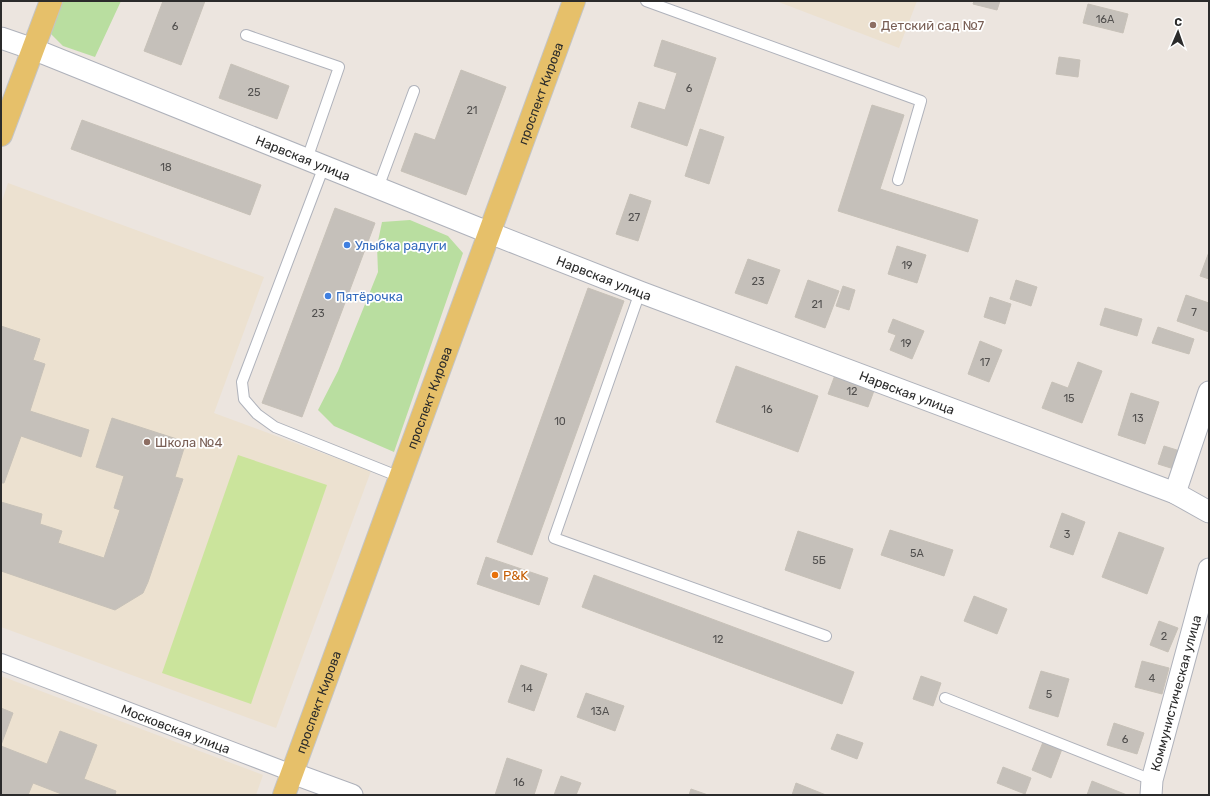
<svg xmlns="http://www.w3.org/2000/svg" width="1210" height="796" viewBox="0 0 1210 796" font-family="Rubik,sans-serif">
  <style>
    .education { fill: #ece1d0 }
    .green { fill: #b9dea0 }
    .pitch { fill: #cbe49c }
    .building { fill: #c5c0ba; stroke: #c7c1b8 }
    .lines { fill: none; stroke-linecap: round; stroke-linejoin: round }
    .service-casing { stroke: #afb2bb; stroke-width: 12 }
    .pedestrian-casing { stroke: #afb2bb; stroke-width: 18 }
    .minor-casing { stroke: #afb2bb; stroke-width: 23 }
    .primary-casing { stroke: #c4c4c4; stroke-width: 24 }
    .service { stroke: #fff; stroke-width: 10 }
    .pedestrian { stroke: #fff; stroke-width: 16 }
    .minor { stroke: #fff; stroke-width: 21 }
    .primary { stroke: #e6c06a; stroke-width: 22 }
    .education-dot { fill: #8d6e63; stroke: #fff; stroke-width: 1.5 }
    .shop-dot { fill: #3f7fe0; stroke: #fff; stroke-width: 1.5 }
    .food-dot { fill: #e8710a; stroke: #fff; stroke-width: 1.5 }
    .labels { text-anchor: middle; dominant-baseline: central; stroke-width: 3.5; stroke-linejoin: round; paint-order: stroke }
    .number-label { font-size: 11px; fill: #52504f }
    .education-label { font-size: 13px; fill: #785e54; stroke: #fff; text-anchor: start }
    .street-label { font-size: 13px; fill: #2b2b2b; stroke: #fff }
    .shop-label { font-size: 13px; fill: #366cbe; stroke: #fff; text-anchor: start }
    .food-label { font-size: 13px; fill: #c56008; stroke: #fff; text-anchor: start }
  </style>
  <rect width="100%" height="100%" fill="#ece5df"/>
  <!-- education -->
  <path class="education" d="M 776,1 L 917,1 L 899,48 Z
    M 8,183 L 264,277 L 214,413 L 371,471 L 276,728 L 1,627 L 1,204 Z
    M 1,676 L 263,775 L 256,795 L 1,795 Z"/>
  <!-- green -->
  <path class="green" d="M 62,1 L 121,1 L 95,57 L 63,46 L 51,34 Z
    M 410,220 L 448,236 L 463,253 L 394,452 L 334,426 L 318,410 L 338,371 L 378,272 L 377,246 L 382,222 Z"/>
  <!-- pitch -->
  <path class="pitch" d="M 238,455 L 327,485 L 251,704 L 162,673 Z"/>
  <!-- building -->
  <path class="building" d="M 163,1 L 205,1 L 181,65 L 144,51 Z
    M 974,1 L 1000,1 L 997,10 L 973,4 Z
    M 1088,4 L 1128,14 L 1123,33 L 1083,23 Z
    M 662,40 L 716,58 L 687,146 L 631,127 L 639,102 L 665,110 L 677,73 L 654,66 Z
    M 1059,57 L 1080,60 L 1078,77 L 1056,74 Z
    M 231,64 L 289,86 L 277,119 L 219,98 Z
    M 461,70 L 506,87 L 466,195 L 401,171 L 415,133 L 435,140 Z
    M 872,105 L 904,115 L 880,189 L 978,220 L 968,252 L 838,211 Z
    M 82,120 L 261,185 L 250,215 L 71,149 Z
    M 700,129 L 724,137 L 709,184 L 685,176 Z
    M 630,194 L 651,201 L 638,241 L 616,234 Z
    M 335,208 L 375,223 L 302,417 L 262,403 Z
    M 897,246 L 926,255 L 917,283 L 888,274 Z
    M 1209,252 L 1209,279 L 1200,276 Z
    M 748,259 L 780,270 L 767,304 L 735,293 Z
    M 808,280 L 839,291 L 825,328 L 795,317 Z
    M 1016,280 L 1037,287 L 1031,306 L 1010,299 Z
    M 843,286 L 855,290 L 849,310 L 836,306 Z
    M 588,288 L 624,301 L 532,555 L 497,542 Z
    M 1186,295 L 1209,303 L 1209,332 L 1177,321 Z
    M 990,297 L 1011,304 L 1005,324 L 984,317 Z
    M 1105,308 L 1142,319 L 1137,336 L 1100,325 Z
    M 893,319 L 924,331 L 912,359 L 890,350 L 896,335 L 888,332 Z
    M 1,326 L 40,339 L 33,360 L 45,364 L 30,411 L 89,430 L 81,457 L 21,436 L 4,483 L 1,483 Z
    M 1158,327 L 1194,339 L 1189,354 L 1152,343 Z
    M 980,341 L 1002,350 L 989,382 L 968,374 Z
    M 1078,362 L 1102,371 L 1082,423 L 1042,408 L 1052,382 L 1068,388 Z
    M 736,366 L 818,396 L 798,452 L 716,422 Z
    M 835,375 L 875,388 L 868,407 L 828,394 Z
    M 1131,393 L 1159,402 L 1145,444 L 1118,435 Z
    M 112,418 L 186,442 L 175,477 L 183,479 L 148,582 L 143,593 L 115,610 L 1,571 L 1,502 L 42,514 L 40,524 L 62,531 L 58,543 L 104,558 L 120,510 L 114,508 L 124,476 L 96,467 Z
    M 1164,446 L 1180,451 L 1174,469 L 1158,464 Z
    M 1062,513 L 1085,522 L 1073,555 L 1050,547 Z
    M 890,530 L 953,550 L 944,576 L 881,555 Z
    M 798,531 L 853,549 L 840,589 L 785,570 Z
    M 1119,532 L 1164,548 L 1147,594 L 1102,577 Z
    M 486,557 L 548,578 L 539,605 L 477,584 Z
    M 594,575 L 854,672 L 842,704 L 582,607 Z
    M 974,596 L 1007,609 L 997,634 L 964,621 Z
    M 1159,621 L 1178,628 L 1168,652 L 1150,645 Z
    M 1142,661 L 1169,668 L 1162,694 L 1135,687 Z
    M 521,665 L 547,674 L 534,711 L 508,702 Z
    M 1041,671 L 1069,679 L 1058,717 L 1029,708 Z
    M 921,676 L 941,683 L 933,706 L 913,699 Z
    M 586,693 L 624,706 L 615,731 L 577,717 Z
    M 1,708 L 13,713 L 1,745 Z
    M 1114,723 L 1144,733 L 1137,754 L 1107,745 Z
    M 60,731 L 97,745 L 84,779 L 116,791 L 115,795 L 64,795 L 33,783 L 28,795 L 1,795 L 1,746 L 47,764 Z
    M 837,734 L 863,743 L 857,759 L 831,749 Z
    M 1043,742 L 1062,749 L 1051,778 L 1032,770 Z
    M 507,758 L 542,770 L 534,795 L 495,795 Z
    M 1003,767 L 1031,778 L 1025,794 L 997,783 Z
    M 561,776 L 581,783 L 576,795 L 554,795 Z
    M 1092,781 L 1127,795 L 1087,795 Z
    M 796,783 L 826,795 L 792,795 Z
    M 691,789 L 708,795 L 689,795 Z"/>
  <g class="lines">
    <defs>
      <path id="service" d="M 646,1 L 921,101 L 898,180
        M 246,35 L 339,67 L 307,159
        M 324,166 L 242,382 L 244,399 L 257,414 L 275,427 L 400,477
        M 378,188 L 414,91
        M 640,292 L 554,538 L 826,636
        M 945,698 L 1152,780"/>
      <g id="pedestrian">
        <path id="s1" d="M 1,662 L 292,773"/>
      </g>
      <g id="minor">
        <path id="s2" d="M 1,38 L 33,49 L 490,233 L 640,292 L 1175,493 L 1209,512"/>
        <path d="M 1175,493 L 1209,392"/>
        <path d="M 292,773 L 352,795"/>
        <path id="s3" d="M 1151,795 L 1152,780 L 1209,569"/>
      </g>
      <g id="primary">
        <path d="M 1,135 L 51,1"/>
        <path id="s4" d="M 284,795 L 574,1"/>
      </g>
    </defs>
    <!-- service casing -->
    <use href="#service" class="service-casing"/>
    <!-- pedestrian casing -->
    <use href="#pedestrian" class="pedestrian-casing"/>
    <!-- minor casing -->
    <use href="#minor" class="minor-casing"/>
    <!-- primary casing -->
    <use href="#primary" class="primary-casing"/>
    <!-- service -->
    <use href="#service" class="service"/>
    <!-- pedestrian -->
    <use href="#pedestrian" class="pedestrian"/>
    <!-- minor -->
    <use href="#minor" class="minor"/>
    <!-- primary -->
    <use href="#primary" class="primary"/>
  </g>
  <!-- markers -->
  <g class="education-dot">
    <circle cx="873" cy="25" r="4"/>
    <circle cx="147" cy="442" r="4"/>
  </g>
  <g class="shop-dot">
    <circle cx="347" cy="245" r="4"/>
    <circle cx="328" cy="296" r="4"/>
  </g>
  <circle class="food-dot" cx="495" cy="575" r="4"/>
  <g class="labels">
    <!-- number labels -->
    <g class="number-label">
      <text x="1105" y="19">16А</text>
      <text x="175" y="26">6</text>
      <text x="689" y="88">6</text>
      <text x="254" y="92">25</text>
      <text x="472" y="110">21</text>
      <text x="166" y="167">18</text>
      <text x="634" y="217">27</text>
      <text x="907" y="265">19</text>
      <text x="758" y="281">23</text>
      <text x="817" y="304">21</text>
      <text x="1194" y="312">7</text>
      <text x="318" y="313">23</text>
      <text x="906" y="343">19</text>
      <text x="985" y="362">17</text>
      <text x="852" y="391">12</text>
      <text x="1069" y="398">15</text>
      <text x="767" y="409">16</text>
      <text x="1138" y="418">13</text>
      <text x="560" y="421">10</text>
      <text x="1067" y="534">3</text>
      <text x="917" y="553">5А</text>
      <text x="819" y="560">5Б</text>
      <text x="1164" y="636">2</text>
      <text x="718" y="639">12</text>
      <text x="1152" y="678">4</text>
      <text x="527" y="688">14</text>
      <text x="1049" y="694">5</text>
      <text x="600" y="711">13А</text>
      <text x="1125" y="739">6</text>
      <text x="519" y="782">16</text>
    </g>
    <!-- education labels -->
    <g class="education-label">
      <text x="881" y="25">Детский сад №7</text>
      <text x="155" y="442">Школа №4</text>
    </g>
    <!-- street labels -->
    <g class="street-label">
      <text stroke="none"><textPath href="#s4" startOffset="747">проспект Кирова</textPath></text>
      <text stroke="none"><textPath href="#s2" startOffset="325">Нарвская улица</textPath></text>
      <text stroke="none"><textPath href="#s2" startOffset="649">Нарвская улица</textPath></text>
      <text stroke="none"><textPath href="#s2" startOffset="973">Нарвская улица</textPath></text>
      <text stroke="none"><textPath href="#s4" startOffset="423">проспект Кирова</textPath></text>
      <text stroke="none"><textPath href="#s3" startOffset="105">Коммунистическая улица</textPath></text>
      <text stroke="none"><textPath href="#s4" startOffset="99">проспект Кирова</textPath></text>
      <text stroke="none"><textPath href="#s1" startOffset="187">Московская улица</textPath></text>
    </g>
    <!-- shop labels -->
    <g class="shop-label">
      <text x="355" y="245">Улыбка радуги</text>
      <text x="336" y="296">Пятёрочка</text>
    </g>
    <!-- food labels -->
    <g class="food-label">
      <text x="503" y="575">P&amp;K</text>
    </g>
  </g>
  <!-- border -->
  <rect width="1210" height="796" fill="none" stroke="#2b2b2b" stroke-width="4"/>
  <!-- north arrow -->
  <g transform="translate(1178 32) rotate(2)" stroke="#ffffff" stroke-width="3" paint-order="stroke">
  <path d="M0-3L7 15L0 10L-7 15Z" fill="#2b2b2b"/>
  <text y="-6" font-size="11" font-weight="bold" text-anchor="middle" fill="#2b2b2b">С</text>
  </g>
</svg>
